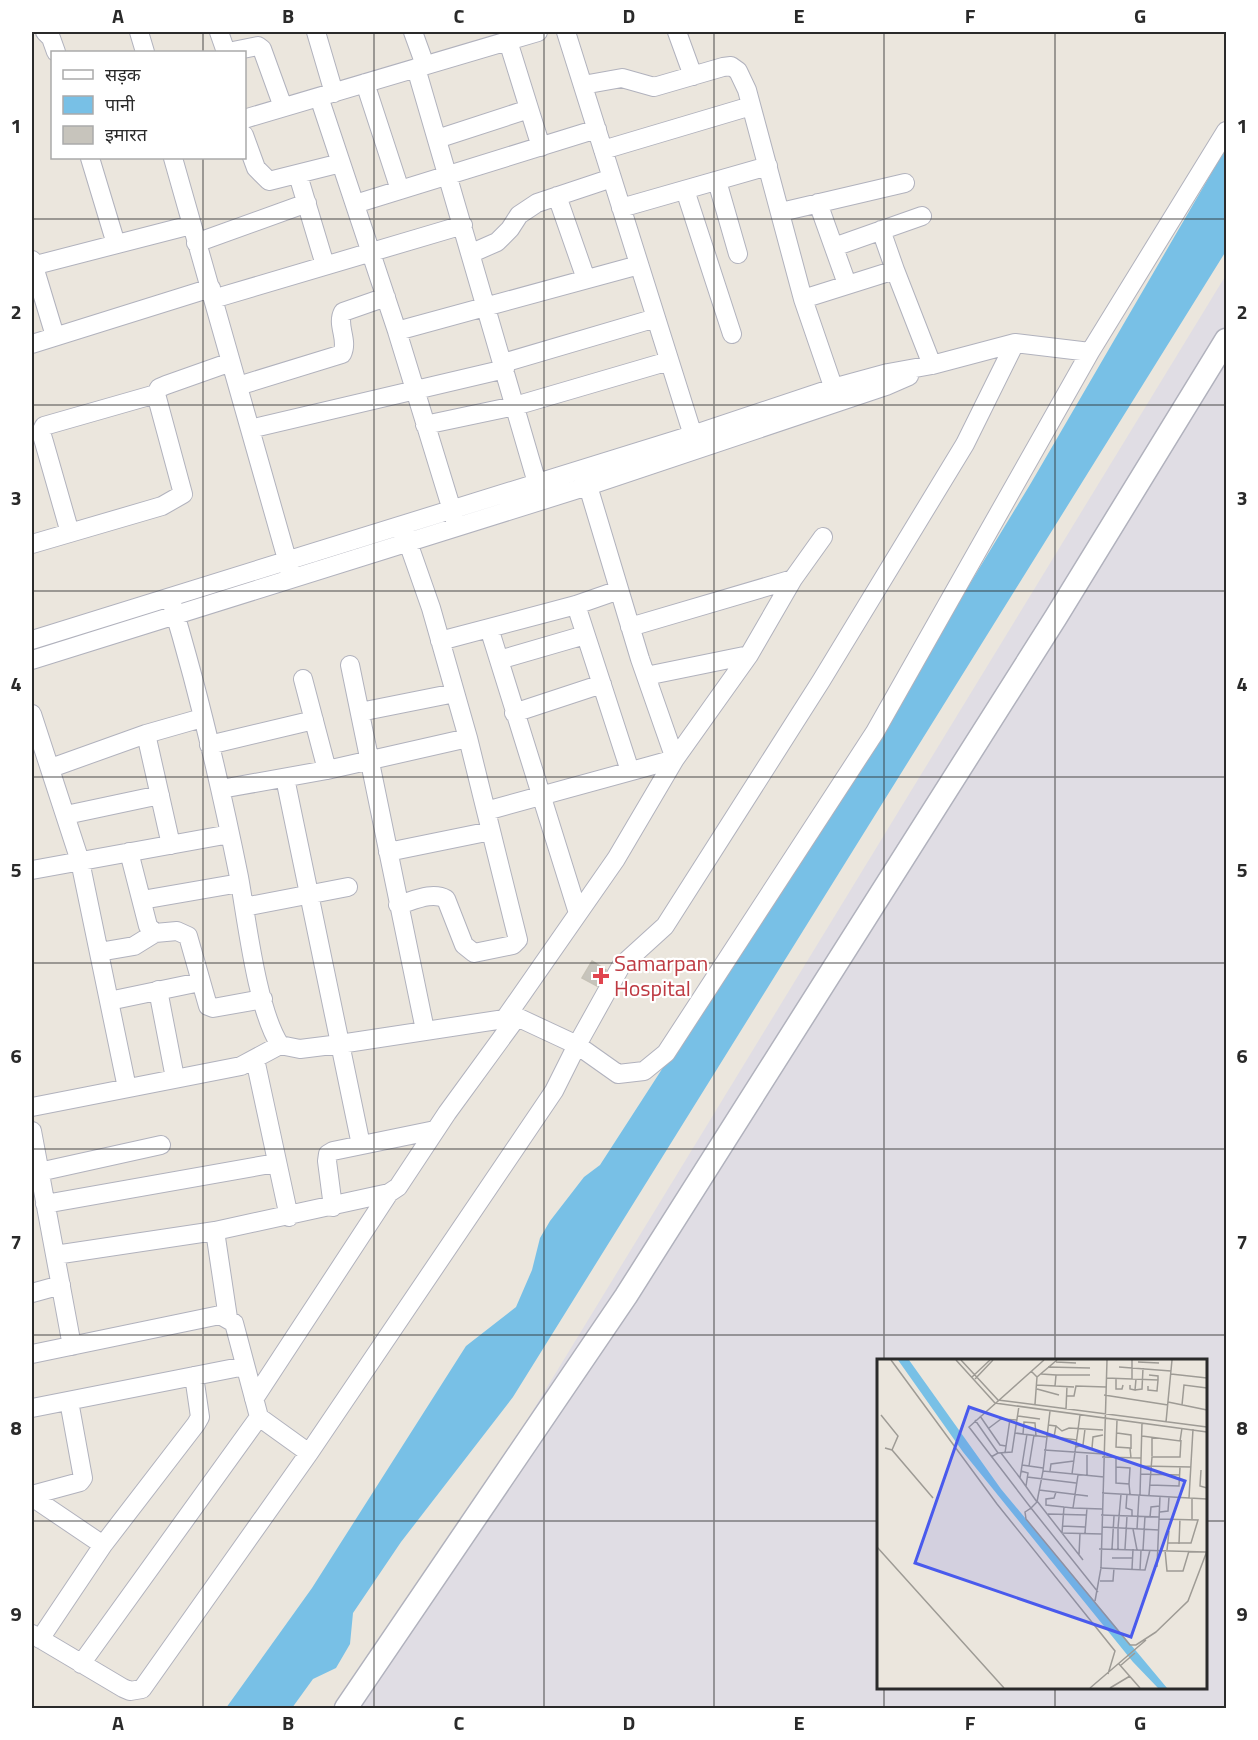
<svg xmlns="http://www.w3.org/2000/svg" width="1258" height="1740" viewBox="0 0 1258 1740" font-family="'Titillium Web','Noto Sans Devanagari',sans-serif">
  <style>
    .industrial { fill: #e0dde4; fill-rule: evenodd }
    .water { fill: #78c0e6 }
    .building { fill: #c7c4bc; stroke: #c6c2b7; stroke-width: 1.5 }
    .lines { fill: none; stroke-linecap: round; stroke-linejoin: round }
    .minor-casing { stroke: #b1b2bd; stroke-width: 20 }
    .tertiary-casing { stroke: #b1b2bd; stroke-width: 25 }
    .minor { stroke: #fff; stroke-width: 18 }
    .tertiary { stroke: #fff; stroke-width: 22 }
    .grid { fill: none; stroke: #2a2a2a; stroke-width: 1.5; stroke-opacity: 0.55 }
    .health-dot { fill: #e0444e; stroke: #fff; stroke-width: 2 }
    .labels { text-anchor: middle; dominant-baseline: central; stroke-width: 4.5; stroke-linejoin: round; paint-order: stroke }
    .health-label { font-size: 22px; fill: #be3a42; stroke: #fff; text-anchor: start }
    .inset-road { fill: none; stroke: #9e9b95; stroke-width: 1.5 }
    .view { fill: #495aed; fill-opacity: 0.15; stroke: #495aed; stroke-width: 3 }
    .inset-edge { fill: none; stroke: #2a2a2a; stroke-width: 3 }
    .neatline { fill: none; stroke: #2a2a2a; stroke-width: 2 }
    .grid-label { font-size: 20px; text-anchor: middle; font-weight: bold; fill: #2a2a2a }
  </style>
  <rect width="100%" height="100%" fill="#ebe6dd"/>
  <!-- industrial -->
  <path class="industrial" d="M 1226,275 L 1226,1708 L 340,1708 L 422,1592 ZM 878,1360 L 1206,1360 L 1206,1688 L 878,1688 Z"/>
  <!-- water -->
  <path class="water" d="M 1226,148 L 1226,251 L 513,1397 L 401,1542 L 353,1613 L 350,1644 L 336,1668 L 313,1679 L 292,1708 L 226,1708 L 312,1588 L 466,1346 L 516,1307 L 532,1270 L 540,1238 L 550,1221 L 584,1177 L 600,1165 L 878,735 L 1031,483 Z"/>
  <!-- building -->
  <path class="building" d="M 592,961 L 606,970 L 597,986 L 582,978 Z"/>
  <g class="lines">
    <defs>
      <path id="minor" d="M 45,32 L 51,38 L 56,52
        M 139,32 L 145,52
        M 219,32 L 226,52
        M 316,32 L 334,93
        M 413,32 L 425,65
        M 566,32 L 696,445
        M 677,32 L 693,76
        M 508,41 L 541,147
        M 228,52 L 258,46 L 262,49 L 283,107
        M 416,68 L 537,483
        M 365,83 L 400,190
        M 583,85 L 622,78 L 654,87 L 723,67 L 731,66 L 738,71 L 747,90 L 803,299 L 837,398
        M 319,97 L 397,331 L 455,520
        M 244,119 L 538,32
        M 244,135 L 256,168 L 269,181 L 341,163
        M 437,139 L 529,109
        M 603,150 L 751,106
        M 90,158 L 116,244
        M 173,158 L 290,570
        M 298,175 L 325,265
        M 717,181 L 738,254
        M 685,190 L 732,334
        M 557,196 L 586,279
        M 818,203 L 847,284
        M 355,204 L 597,129
        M 621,208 L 768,166
        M 781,212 L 905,183
        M 881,230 L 895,270
        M 196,243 L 307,203
        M 834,247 L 922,216
        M 472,253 L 497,242 L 510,229 L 519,215 L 537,203 L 612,178
        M 32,260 L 55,336
        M 32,266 L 191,225
        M 213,299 L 463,225
        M 803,299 L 895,270 L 932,365
        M 397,331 L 639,265
        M 32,344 L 211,288
        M 503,363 L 656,318
        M 238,386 L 342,354 C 349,340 336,325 343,312 L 386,297
        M 425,425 L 515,406 L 669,361
        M 250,429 L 505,369
        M 70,533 L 44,442 L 41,432 L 44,426 L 156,394
        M 32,544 L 162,506 L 183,494 L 156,394 L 159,388 L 166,385 L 231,362
        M 170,597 C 198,689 220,783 239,877 C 247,921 257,1010 280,1045 L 300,1049 L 340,1044 L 517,1017 L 577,1045 L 621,966 L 665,926 L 821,681 L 965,444 L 1015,343
        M 576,605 L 630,771
        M 630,627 L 793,579
        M 489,628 L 578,913
        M 32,640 L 692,435 L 833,388 L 888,373 L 932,365 L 1015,343 L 1090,352
        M 440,641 L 576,605 L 619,590
        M 32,660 L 588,486 L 886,386 L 909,376
        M 499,660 L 585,635
        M 350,665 L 425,1030
        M 646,676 L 749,655
        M 303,679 L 327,770
        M 360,712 L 455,693
        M 514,713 L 602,684
        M 32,714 L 80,861 L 127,1088
        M 146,734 L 171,845
        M 468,738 L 486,811 L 675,759 L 640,659 L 585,476
        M 209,745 L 314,720
        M 51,768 L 146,734 L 202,718
        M 285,778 L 361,1145
        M 221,789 L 327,770 L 468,738 L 431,608 L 404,531
        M 66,815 L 160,795
        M 129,852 L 148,926 L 155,933 L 177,931 L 188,936 L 208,1006 L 213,1008 L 263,999
        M 388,852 L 491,831
        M 32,870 L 230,834
        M 142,900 L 240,883
        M 398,905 C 413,901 432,891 446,899 L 464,945 L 474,953 L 513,945 L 518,940 L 486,811
        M 244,907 L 348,887
        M 99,952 L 134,946 L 155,933
        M 158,990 L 175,1078
        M 109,1001 L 200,982
        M 506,1017 L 616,859 L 675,759 L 749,655 L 793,579 L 823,537
        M 255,1059 L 289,1217
        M 32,1107 L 241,1066 L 280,1045
        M 32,1131 L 72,1346
        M 39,1172 L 161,1145
        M 45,1204 L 276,1163
        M 333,1207 L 327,1161 L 328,1154 L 333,1151 L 435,1130
        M 215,1231 L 228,1318
        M 55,1255 L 215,1231 L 389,1193 L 398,1187 L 447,1113 L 517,1017
        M 32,1293 L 61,1285
        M 32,1354 L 220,1315 L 234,1323 L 259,1417 L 309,1453
        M 254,1399 L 389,1193
        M 32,1408 L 245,1366
        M 32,1495 L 80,1482 L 83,1478 L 69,1401
        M 32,1497 L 103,1545
        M 32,1634 L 123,1688 L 130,1691 L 142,1689 L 309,1453 L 554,1091 L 577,1045 L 618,1074 L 644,1071 L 666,1053 L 875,732 L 1090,352 L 1226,131
        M 40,1639 L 103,1545 L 196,1424 L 200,1417 L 194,1376
        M 81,1664 L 259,1417"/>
      <path id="tertiary" d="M 346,1708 L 626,1296 L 1056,617 L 1226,340"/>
    </defs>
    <!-- minor casing -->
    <use href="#minor" class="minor-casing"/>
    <!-- tertiary casing -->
    <use href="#tertiary" class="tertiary-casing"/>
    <!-- minor -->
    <use href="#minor" class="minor"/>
    <!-- tertiary -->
    <use href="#tertiary" class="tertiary"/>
  </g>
  <!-- grid -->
  <path class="grid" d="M 203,32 L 203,52M 374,32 L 374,1708M 544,32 L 544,1708M 714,32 L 714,1708M 884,32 L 884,1360M 1055,32 L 1055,1360M 203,158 L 203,1708M 32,219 L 1226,219M 32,405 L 1226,405M 32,591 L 1226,591M 32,777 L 1226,777M 32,963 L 1226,963M 32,1149 L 1226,1149M 32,1335 L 1226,1335M 32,1521 L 878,1521M 1206,1521 L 1226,1521M 884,1688 L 884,1708M 1055,1688 L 1055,1708"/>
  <!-- markers -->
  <path class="health-dot" d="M598 967h6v6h6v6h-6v6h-6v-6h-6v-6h6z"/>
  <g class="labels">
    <!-- health labels -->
    <g class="health-label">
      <text x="614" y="963">Samarpan<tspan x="614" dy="25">Hospital</tspan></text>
    </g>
  </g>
  <!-- overview -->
  <g transform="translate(877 1359)">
    <rect width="330" height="330" fill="#ebe6dd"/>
    <path d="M 21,1 L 32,1 L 124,130 L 290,329 L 281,329 L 256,303 L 86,93 Z" fill="#78c0e6"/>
    <path class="inset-road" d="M 14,1 L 120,145 L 238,292 L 231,315M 79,1 L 118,44 L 330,73M 84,1 L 121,41 L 330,68M 167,1 L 92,68 L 154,149 L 148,153 L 149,160 L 253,286 L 259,286 L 279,273M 179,3 L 199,4M 261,3 L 282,4M 171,8 L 213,9M 242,8 L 294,12M 154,12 L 160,18 L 180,1M 164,15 L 179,16 L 178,27M 294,15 L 330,19M 179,16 L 213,16M 95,18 L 113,1M 229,19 L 281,21 L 281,17 L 272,16M 239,19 L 239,30 L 245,30 L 246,26M 98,20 L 116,1M 255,20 L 255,1M 160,26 L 197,28M 253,26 L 253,30 L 258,31 L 259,20M 271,27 L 271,31 L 280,32 L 281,21M 160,30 L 182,36M 258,31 L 265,30 L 266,9M 227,36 L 291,46M 190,37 L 197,37 L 199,27 L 229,28M 291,43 L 330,51M 158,45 L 160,18M 305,46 L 307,26 L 330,29M 189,50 L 190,27M 4,56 L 21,77 L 15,91M 103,57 L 123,86 L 129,87M 141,57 L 163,60M 98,61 L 121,94M 240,61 L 239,88 L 253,89 L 254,99M 289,63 L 295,1M 171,66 L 179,67 L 177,78M 179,67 L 185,72 L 192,69 L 226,71M 112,69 L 124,60 L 140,61M 138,74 L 169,78M 240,74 L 254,76 L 254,90M 146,75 L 147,63 L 158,64 L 159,77M 150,75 L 143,119 L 160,143M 169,77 L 200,81M 265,77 L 303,82 L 305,69M 199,88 L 206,86 L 208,70M 8,89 L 15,91 L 56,139M 215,89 L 216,78 L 226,76M 167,91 L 227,95M 124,94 L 143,119M 128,94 L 133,60M 275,97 L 275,78M 114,98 L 121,94 L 135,93 L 142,47M 225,98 L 264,99M 239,98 L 239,124 L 252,125 L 253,135M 145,106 L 166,109M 152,107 L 157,76M 264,107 L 314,108M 239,108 L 253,109 L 252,125M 324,111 L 323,127 L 330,129M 144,112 L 151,114 L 149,127M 166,112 L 173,52M 173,112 L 174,105 L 197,102M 195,115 L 203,56M 264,115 L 303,116M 201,116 L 196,149 L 225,150M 210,117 L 210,96M 150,118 L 199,124M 273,126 L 302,127 L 303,108M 162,131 L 211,137M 179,133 L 177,139 L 169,140 L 169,146 L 187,148M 225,134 L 330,140M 250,135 L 249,149 L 255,151 L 255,157M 263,136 L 265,64M 272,136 L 275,98 L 303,98 L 304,81M 312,139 L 316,70M 160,142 L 206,201M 196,149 L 187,148 L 185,174 L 225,175M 283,153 L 291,152 L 292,138M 171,155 L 209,156M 224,156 L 282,158M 273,158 L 274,148 L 283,147M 282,160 L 321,161 L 314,184 L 291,184M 315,160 L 315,139M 185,167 L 208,168M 225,168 L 282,171M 241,169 L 244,135M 256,170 L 260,191M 260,170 L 262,136M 208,174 L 210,149M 302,185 L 303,160M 0,188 L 127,329M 222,190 L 329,193M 235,190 L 237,157M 241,190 L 241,169M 248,190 L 250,157M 266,191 L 268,157M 288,191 L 290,212 L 306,212 L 312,192M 290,191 L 292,172M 202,196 L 203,174M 235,199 L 255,199M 280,208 L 283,137M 223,209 L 268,211 L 273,191M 255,210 L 256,190M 263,211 L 264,191M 223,222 L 236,222 L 237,209M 221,233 L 154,149 L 160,143 L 166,112 L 227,118M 218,242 L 224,209 L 230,1M 279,273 L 311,242 L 330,192M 242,305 L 263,329M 243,307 L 258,294M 213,329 L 269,281M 233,329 L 253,317"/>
    <path class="view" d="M 92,48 L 308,122 L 254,278 L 38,204 Z"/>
    <rect width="330" height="330" class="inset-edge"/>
  </g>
  <!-- border -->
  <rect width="1258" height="1740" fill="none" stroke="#ffffff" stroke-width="66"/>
  <!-- legend -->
  <rect x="51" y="51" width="195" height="108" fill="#ffffff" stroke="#aaaaaa" stroke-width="1.5"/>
  <rect x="63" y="70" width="30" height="9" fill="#ffffff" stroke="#aaaaaa" stroke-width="1.5"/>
  <text x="105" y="81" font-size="18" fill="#2a2a2a">सड़क</text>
  <rect x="63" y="96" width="30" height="18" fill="#78c0e6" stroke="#aaaaaa" stroke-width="1.5"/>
  <text x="105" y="111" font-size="18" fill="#2a2a2a">पानी</text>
  <rect x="63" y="126" width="30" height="18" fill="#c7c4bc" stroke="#aaaaaa" stroke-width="1.5"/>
  <text x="105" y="141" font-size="18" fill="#2a2a2a">इमारत</text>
  <rect x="33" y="33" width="1192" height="1674" class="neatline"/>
  <g class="grid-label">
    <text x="118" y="23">A</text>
    <text x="288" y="23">B</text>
    <text x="459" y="23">C</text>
    <text x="629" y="23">D</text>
    <text x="799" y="23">E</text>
    <text x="970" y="23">F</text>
    <text x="1140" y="23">G</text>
    <text x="16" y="133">1</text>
    <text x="1242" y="133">1</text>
    <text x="16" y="319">2</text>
    <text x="1242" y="319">2</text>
    <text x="16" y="505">3</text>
    <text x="1242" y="505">3</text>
    <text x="16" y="691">4</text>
    <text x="1242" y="691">4</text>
    <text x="16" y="877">5</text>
    <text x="1242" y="877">5</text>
    <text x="16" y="1063">6</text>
    <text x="1242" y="1063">6</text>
    <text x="16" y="1249">7</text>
    <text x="1242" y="1249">7</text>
    <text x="16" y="1435">8</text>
    <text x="1242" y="1435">8</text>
    <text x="16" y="1621">9</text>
    <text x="1242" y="1621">9</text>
    <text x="118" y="1730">A</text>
    <text x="288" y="1730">B</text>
    <text x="459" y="1730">C</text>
    <text x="629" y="1730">D</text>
    <text x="799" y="1730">E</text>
    <text x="970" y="1730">F</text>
    <text x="1140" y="1730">G</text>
  </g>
</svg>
